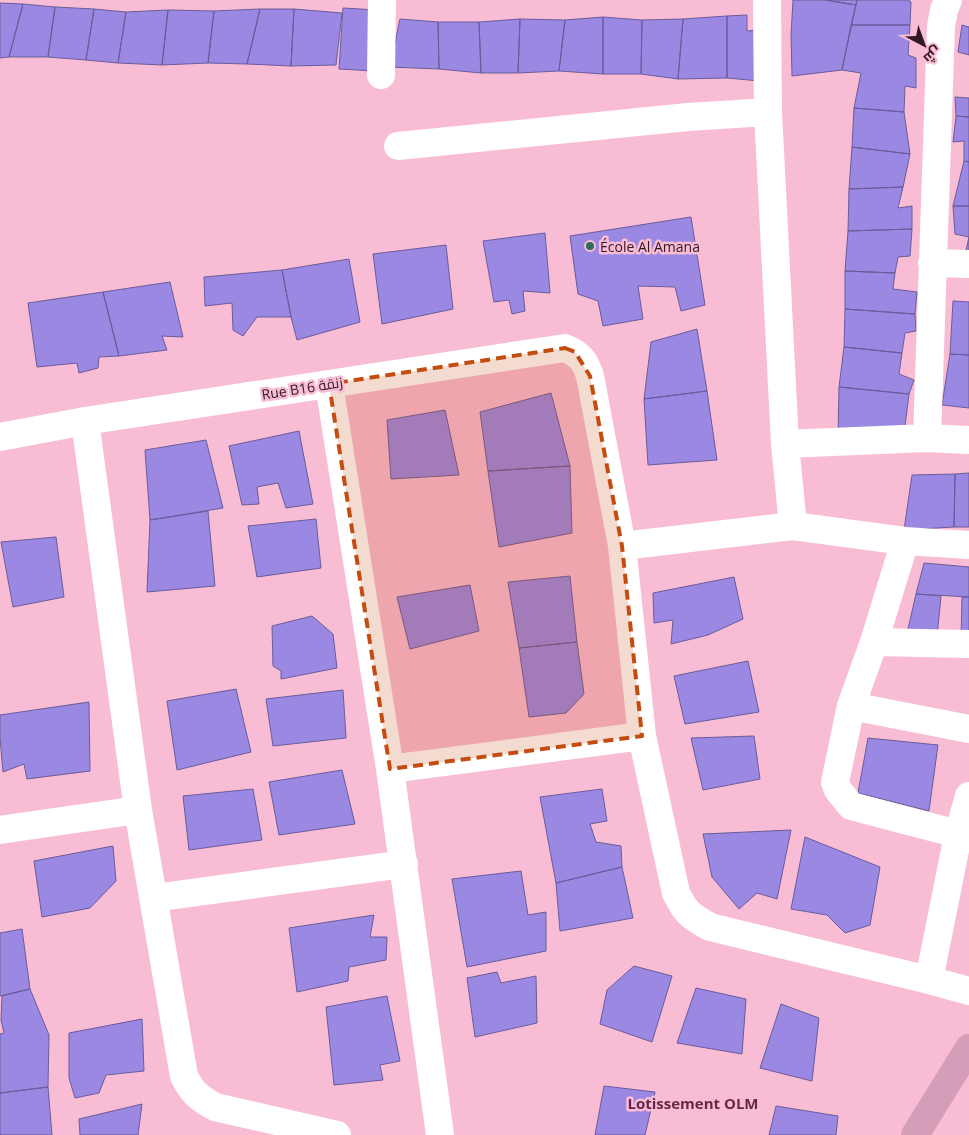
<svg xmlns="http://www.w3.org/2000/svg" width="969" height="1135" viewBox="0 0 969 1135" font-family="'Open Sans',Cairo,sans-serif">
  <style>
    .building { fill: #9b88e3; stroke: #695c9a }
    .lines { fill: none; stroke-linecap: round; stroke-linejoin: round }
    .minor { stroke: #fff; stroke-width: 28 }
    .major { stroke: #d59eb8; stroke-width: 28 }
    .marked { fill: #c44c11; fill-opacity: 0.2; stroke: #c44c11; stroke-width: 4; stroke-dasharray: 10 6; stroke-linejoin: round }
    .poi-dot { fill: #2e6d5b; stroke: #f9bcd5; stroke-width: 2 }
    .labels { text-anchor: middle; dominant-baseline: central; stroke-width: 5; stroke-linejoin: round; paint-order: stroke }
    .poi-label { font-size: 14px; fill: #331824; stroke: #f9bcd5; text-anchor: start }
    .street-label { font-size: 14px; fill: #331824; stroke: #f9bcd5 }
    .neighbourhood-label { font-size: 15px; font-weight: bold; fill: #662847; stroke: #f9bcd5 }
  </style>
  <rect width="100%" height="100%" fill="#f9bcd5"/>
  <!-- building -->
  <path class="building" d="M 793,0 L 825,0 L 856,5 L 842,70 L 792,76 L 791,35 Z
    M 825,0 L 857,0 L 856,5 Z
    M 857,0 L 909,0 L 911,2 L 910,25 L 851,25 Z
    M 0,3 L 23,4 L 9,57 L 0,58 Z
    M 23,4 L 55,7 L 48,57 L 9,57 Z
    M 55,7 L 94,9 L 86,60 L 48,57 Z
    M 343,8 L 377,10 L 374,71 L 339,69 Z
    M 94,9 L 126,12 L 118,63 L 86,60 Z
    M 260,9 L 294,9 L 291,66 L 247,64 Z
    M 260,9 L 247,64 L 208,63 L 214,11 Z
    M 294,9 L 342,13 L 336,65 L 291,66 Z
    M 168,10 L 214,11 L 208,63 L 162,65 Z
    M 168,10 L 162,65 L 118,63 L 126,12 Z
    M 747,15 L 747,31 L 759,30 L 760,81 L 727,78 L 727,16 Z
    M 727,16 L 727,78 L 678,79 L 683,19 Z
    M 603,17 L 642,20 L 641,74 L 603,74 Z
    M 603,17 L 603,74 L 559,71 L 565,20 Z
    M 400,19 L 438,22 L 439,69 L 390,67 Z
    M 520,19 L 518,73 L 481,73 L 479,22 Z
    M 520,19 L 565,20 L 559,71 L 518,73 Z
    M 683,19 L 678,79 L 641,74 L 642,20 Z
    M 438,22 L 479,22 L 481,73 L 439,69 Z
    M 851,25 L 910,25 L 908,55 L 916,58 L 916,88 L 905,86 L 904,112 L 854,108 L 861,73 L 842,70 Z
    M 962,25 L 969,27 L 969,55 L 958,52 Z
    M 955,97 L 969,98 L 969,117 L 956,116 Z
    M 854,108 L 904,112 L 910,154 L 852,147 Z
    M 956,116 L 969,117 L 969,162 L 964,161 L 964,141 L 953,142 Z
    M 852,147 L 910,154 L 903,187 L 849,189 Z
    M 964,161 L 969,162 L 969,206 L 953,206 Z
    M 903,187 L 898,208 L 912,206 L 912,229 L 848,231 L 849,189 Z
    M 953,206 L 969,206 L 969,259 L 964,260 L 969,237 L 955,234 Z
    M 691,217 L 705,305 L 681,311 L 675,287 L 638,286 L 643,319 L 603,326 L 598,301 L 578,294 L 570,236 Z
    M 912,229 L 910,256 L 898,257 L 895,273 L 845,271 L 848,231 Z
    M 545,233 L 550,293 L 523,291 L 525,311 L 512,314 L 509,300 L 494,302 L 483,241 Z
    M 446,245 L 453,309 L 382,324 L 373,254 Z
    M 349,259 L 360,322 L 297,340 L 291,317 L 282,270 Z
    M 282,270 L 291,317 L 257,317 L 243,336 L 233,330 L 232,303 L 205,306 L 204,277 Z
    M 845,271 L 895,273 L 893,289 L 917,292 L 915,314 L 845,309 Z
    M 170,282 L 183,337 L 162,336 L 167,350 L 119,356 L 103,292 Z
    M 103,292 L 119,356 L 99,357 L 98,368 L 79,373 L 77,363 L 37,367 L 28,303 Z
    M 953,301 L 969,302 L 969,355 L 950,354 Z
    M 845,309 L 915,314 L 916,331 L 905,333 L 902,353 L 844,347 Z
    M 697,329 L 707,391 L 644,399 L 651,342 Z
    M 844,347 L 902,353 L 899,374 L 914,380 L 909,394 L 839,387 Z
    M 950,354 L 969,355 L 969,408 L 942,405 Z
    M 839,387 L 909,394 L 904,434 L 838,437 Z
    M 707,391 L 717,460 L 648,465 L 644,399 Z
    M 551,393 L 570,466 L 488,471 L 480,412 Z
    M 445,410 L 459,475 L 391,479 L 387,420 Z
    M 299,431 L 313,504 L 286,508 L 278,483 L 257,487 L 259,504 L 242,505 L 229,446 Z
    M 206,440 L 223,508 L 150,520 L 145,450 Z
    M 570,466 L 572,533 L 499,547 L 488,471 Z
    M 969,473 L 969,527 L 954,527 L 955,474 Z
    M 955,474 L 954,527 L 904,530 L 912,475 Z
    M 208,511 L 215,586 L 147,592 L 150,520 Z
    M 316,519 L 321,568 L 257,577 L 248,526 Z
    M 56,537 L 64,597 L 13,607 L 1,542 Z
    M 924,563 L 969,567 L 969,597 L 916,594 Z
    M 570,576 L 577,642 L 519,648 L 508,582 Z
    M 734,577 L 743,619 L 708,635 L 671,644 L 673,620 L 654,623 L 653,593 Z
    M 470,585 L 479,631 L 410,649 L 397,597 Z
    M 916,594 L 941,596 L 937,637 L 908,629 Z
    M 962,597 L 969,597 L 969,639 L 961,639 Z
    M 312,616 L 333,634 L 337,668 L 281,679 L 281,671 L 273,666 L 272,626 Z
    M 577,642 L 584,694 L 566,713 L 529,717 L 519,648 Z
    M 748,661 L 759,712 L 685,724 L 674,676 Z
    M 236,689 L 251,752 L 177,770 L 167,701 Z
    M 343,690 L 346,738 L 273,746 L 266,699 Z
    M 89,702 L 90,771 L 27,779 L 24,764 L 3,772 L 0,738 L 0,715 Z
    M 754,736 L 760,779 L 703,790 L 691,738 Z
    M 868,738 L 938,745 L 929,811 L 858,793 Z
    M 342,770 L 355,824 L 279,835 L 269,782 Z
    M 253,789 L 262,840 L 189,850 L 183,796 Z
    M 602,789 L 607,821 L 590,824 L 596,842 L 621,846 L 622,867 L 556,883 L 540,797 Z
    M 791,830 L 777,899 L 757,893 L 739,909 L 712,877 L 703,834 Z
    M 805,837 L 880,867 L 870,925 L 845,933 L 827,915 L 791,909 Z
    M 113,846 L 116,881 L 90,908 L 42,917 L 34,861 Z
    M 622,867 L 633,918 L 560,931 L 556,883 Z
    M 521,871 L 528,915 L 546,912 L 546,951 L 467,967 L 452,879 Z
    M 374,915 L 370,937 L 387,937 L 386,960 L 349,967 L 348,981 L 297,992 L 289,928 Z
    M 22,929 L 30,989 L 0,996 L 0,933 Z
    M 634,966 L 672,976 L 652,1042 L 600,1024 L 607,990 Z
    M 497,972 L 501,983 L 536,976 L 537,1023 L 475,1037 L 467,978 Z
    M 696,988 L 746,999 L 742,1054 L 677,1043 Z
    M 30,989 L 49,1035 L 48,1087 L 0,1093 L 0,1034 L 4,1033 L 1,1020 L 2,996 Z
    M 387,996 L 400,1061 L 380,1065 L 383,1080 L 334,1085 L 326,1007 Z
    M 781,1004 L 819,1018 L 812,1081 L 760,1068 Z
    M 142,1019 L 144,1071 L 106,1075 L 99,1093 L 75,1098 L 69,1078 L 69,1033 Z
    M 604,1086 L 655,1092 L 645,1135 L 595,1135 Z
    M 48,1087 L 52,1135 L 0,1135 L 0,1093 Z
    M 142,1104 L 138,1135 L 80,1135 L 79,1119 Z
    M 776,1106 L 838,1116 L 836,1135 L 769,1135 Z"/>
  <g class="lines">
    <!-- minor -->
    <path class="minor" d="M 767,0 L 768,112 L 785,444 L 793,526
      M 381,75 L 382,0
      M 398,146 L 688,117 L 768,112
      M 932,263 L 969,264
      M 329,384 L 390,769 L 440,1135
      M 85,421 L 138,810 L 184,1076 C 193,1094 198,1097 215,1107 L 337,1135
      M 0,437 L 85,421 L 565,348 C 581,355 585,361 590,376 L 622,546 L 642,736 L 676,893 C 686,913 690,916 710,927 L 929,980 L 969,991
      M 927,438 L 941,26 L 944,10 L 948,0
      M 785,444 L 927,438 L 969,440
      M 905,541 L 874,642 L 851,706 L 835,782 L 838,790 L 851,806 L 969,837
      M 622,546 L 793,526 L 905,541 L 969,545
      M 874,642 L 969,644
      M 851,706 L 969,729
      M 390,769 L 642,736
      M 0,830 L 138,810
      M 154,898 L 404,864
      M 929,980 L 958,835 L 969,796"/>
    <!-- major -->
    <path class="major" d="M 915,1135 L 969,1048"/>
  </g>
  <!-- marked area -->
  <path class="marked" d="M 565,348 L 575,352 L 590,376 L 622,546 L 642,736 L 390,769 L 329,384 Z"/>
  <!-- markers -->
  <circle class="poi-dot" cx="590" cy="246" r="5"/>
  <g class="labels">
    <!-- poi labels -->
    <g class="poi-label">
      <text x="600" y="246">École Al Amana</text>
    </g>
    <!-- street labels -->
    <g class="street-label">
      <text transform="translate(302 388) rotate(-9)">Rue B16 زنقة</text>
    </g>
    <!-- neighbourhood labels -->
    <g class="neighbourhood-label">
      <text x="693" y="1103">Lotissement OLM</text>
    </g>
  </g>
  <!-- north arrow -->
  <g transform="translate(924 45) rotate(139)" stroke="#f9bcd5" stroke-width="4" paint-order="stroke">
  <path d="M0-4L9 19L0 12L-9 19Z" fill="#331824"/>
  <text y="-8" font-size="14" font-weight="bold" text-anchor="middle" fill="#331824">ش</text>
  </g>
</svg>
